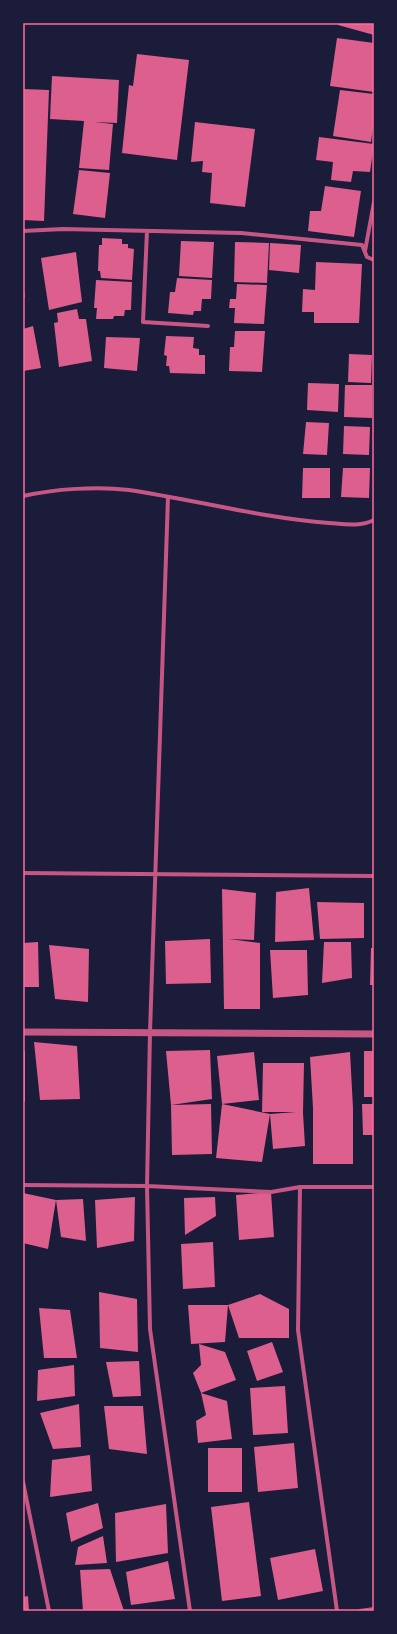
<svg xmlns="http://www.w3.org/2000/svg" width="397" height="1634" viewBox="0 0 397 1634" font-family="'Public Sans',sans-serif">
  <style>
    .building { fill: #dd5f8e }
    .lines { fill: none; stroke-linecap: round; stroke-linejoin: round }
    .minor { stroke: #c65784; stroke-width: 4 }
    .tertiary { stroke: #c65784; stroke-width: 7 }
    .neatline { fill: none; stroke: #ff6b9d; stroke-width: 1.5 }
  </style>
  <rect width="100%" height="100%" fill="#1b1b3a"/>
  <!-- building -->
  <path class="building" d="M 338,23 L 374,23 L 374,35 L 338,25 Z
    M 337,38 L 374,43 L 374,92 L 330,86 Z
    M 137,54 L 189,60 L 177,160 L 122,153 L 129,85 L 133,86 Z
    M 52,76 L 119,80 L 117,123 L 94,122 L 113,124 L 109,170 L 79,168 L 84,121 L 50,119 Z
    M 23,89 L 49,90 L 44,221 L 23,220 Z
    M 340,90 L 374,94 L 374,118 L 371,142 L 333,136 Z
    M 195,122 L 255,129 L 245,207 L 210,203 L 212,173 L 202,172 L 203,161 L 191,162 Z
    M 319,137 L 374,144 L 370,172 L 353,171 L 351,182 L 331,180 L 333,162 L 316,160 Z
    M 79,170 L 110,173 L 105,218 L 73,214 Z
    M 325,186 L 361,191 L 354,237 L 308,231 L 310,211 L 321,211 Z
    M 102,238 L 122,239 L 122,244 L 128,244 L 128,248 L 134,249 L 132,280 L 101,278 L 100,271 L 98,271 L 99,245 L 102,245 Z
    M 181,241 L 214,242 L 212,278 L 179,276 Z
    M 235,242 L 269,243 L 267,283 L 234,282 Z
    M 270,243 L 301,245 L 299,273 L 269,270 Z
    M 76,252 L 82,302 L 49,310 L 41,258 Z
    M 316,262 L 362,264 L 359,323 L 314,323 L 314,312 L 302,312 L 303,289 L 315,290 Z
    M 177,278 L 212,280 L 211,299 L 202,299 L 201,311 L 194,311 L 193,315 L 168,313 L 170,292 L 175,292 Z
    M 96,280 L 132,282 L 131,310 L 125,310 L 124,316 L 114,316 L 113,319 L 96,319 L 97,308 L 94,308 Z
    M 237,284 L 267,285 L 264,324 L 234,323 L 235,308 L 229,308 L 230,299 L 236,299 Z
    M 23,286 L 25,297 L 23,297 Z
    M 77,309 L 79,319 L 86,319 L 92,361 L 59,367 L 54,323 L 58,322 L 57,313 Z
    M 33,326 L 41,368 L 23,371 L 23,329 Z
    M 235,331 L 265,331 L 262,372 L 229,371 L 230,347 L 234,347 Z
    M 166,336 L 194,337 L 193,348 L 199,349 L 199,355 L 205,355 L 205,374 L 170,373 L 169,366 L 166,366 L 167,356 L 164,355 Z
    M 106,337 L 140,338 L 137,371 L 104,368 Z
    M 349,354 L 372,355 L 371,383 L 348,382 Z
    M 308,383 L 339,384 L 338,412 L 307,410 Z
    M 345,385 L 372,385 L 372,418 L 344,417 Z
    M 306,422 L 329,423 L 327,455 L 303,454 Z
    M 344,426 L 370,427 L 369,455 L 343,454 Z
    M 303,468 L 330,468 L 330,498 L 302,498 Z
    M 343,468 L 370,468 L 369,498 L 341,497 Z
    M 309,888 L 314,940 L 275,942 L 276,892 Z
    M 222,889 L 256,893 L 254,940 L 229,939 L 260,943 L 260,1009 L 224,1009 Z
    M 317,902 L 364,903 L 364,938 L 320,939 Z
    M 210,939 L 211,983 L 166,984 L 165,941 Z
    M 38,942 L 39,987 L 23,987 L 23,943 Z
    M 324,942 L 351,942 L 352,978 L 322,983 Z
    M 49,945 L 89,949 L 88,1002 L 55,999 Z
    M 371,948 L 374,948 L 374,985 L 370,985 Z
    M 270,950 L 307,950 L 308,995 L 273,998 Z
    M 34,1042 L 77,1046 L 80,1099 L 40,1100 Z
    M 210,1050 L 212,1099 L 171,1105 L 166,1051 Z
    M 23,1051 L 25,1051 L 25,1102 L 23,1102 Z
    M 364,1051 L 374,1051 L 374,1097 L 364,1097 Z
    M 254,1052 L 259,1100 L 222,1104 L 217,1056 Z
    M 350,1052 L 353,1108 L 353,1164 L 313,1164 L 313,1108 L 310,1057 Z
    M 263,1063 L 304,1063 L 303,1113 L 305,1146 L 273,1149 L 270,1114 L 296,1112 L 262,1112 Z
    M 211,1104 L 212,1154 L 172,1155 L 171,1105 Z
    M 222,1104 L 270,1114 L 262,1162 L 216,1158 Z
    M 362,1104 L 374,1104 L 374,1135 L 363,1135 Z
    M 271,1192 L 274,1237 L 239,1240 L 236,1195 Z
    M 23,1193 L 56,1200 L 48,1249 L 23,1243 Z
    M 135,1197 L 134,1241 L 97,1248 L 95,1200 Z
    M 215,1197 L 216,1216 L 185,1235 L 184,1198 Z
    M 83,1199 L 86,1241 L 61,1237 L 56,1200 Z
    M 213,1242 L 215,1287 L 183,1289 L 181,1244 Z
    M 99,1292 L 137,1299 L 138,1352 L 100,1348 Z
    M 260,1294 L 289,1309 L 289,1338 L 239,1338 L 228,1305 Z
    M 188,1305 L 228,1305 L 225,1342 L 191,1344 Z
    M 39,1308 L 70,1310 L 77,1358 L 44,1358 Z
    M 272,1342 L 283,1372 L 257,1381 L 247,1351 Z
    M 199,1344 L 225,1352 L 236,1380 L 201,1393 L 193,1373 L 201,1365 Z
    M 139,1361 L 141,1396 L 113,1397 L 106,1362 Z
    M 74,1365 L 75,1396 L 37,1401 L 38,1370 Z
    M 285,1386 L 288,1433 L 253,1435 L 250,1388 Z
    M 201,1393 L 227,1401 L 232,1439 L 198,1443 L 196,1421 L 206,1415 Z
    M 79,1404 L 81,1447 L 53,1449 L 40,1413 Z
    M 104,1406 L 143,1406 L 147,1454 L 109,1449 Z
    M 294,1443 L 298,1488 L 258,1492 L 254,1447 Z
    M 208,1448 L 242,1448 L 242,1492 L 208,1492 Z
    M 90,1455 L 92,1491 L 50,1497 L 52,1460 Z
    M 249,1502 L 261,1596 L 222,1601 L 211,1507 Z
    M 98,1503 L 103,1528 L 71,1542 L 66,1513 Z
    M 166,1504 L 168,1553 L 116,1562 L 115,1513 Z
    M 103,1536 L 107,1563 L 75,1565 L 78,1547 Z
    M 315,1549 L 323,1591 L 278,1600 L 270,1558 Z
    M 168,1561 L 175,1599 L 131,1605 L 126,1572 Z
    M 110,1569 L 124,1611 L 83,1611 L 80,1570 Z
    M 28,1596 L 29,1611 L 23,1611 L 23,1597 Z"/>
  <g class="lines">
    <!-- minor -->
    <path class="minor" d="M 23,231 L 63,229 L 241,233 L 362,245 L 367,257 L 374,260
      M 147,231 L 143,322 L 208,326
      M 365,251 L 374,202
      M 23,496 C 54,489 97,486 129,490 C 196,500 262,518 329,523 C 344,524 360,527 374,520
      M 168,497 L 150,1032 L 147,1186 L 150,1329 L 190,1611
      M 23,873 L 374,876
      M 23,1185 L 147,1186 L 271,1192 L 300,1187 L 374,1187
      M 300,1187 L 298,1330 L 337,1611
      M 23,1482 L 49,1611
      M 360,1611 L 374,1609"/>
    <!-- tertiary -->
    <path class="tertiary" d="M 23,1032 L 374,1034"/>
  </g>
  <!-- border -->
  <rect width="397" height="1634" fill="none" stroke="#1b1b3a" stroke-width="48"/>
  <rect x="24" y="24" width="349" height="1586" class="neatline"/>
</svg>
